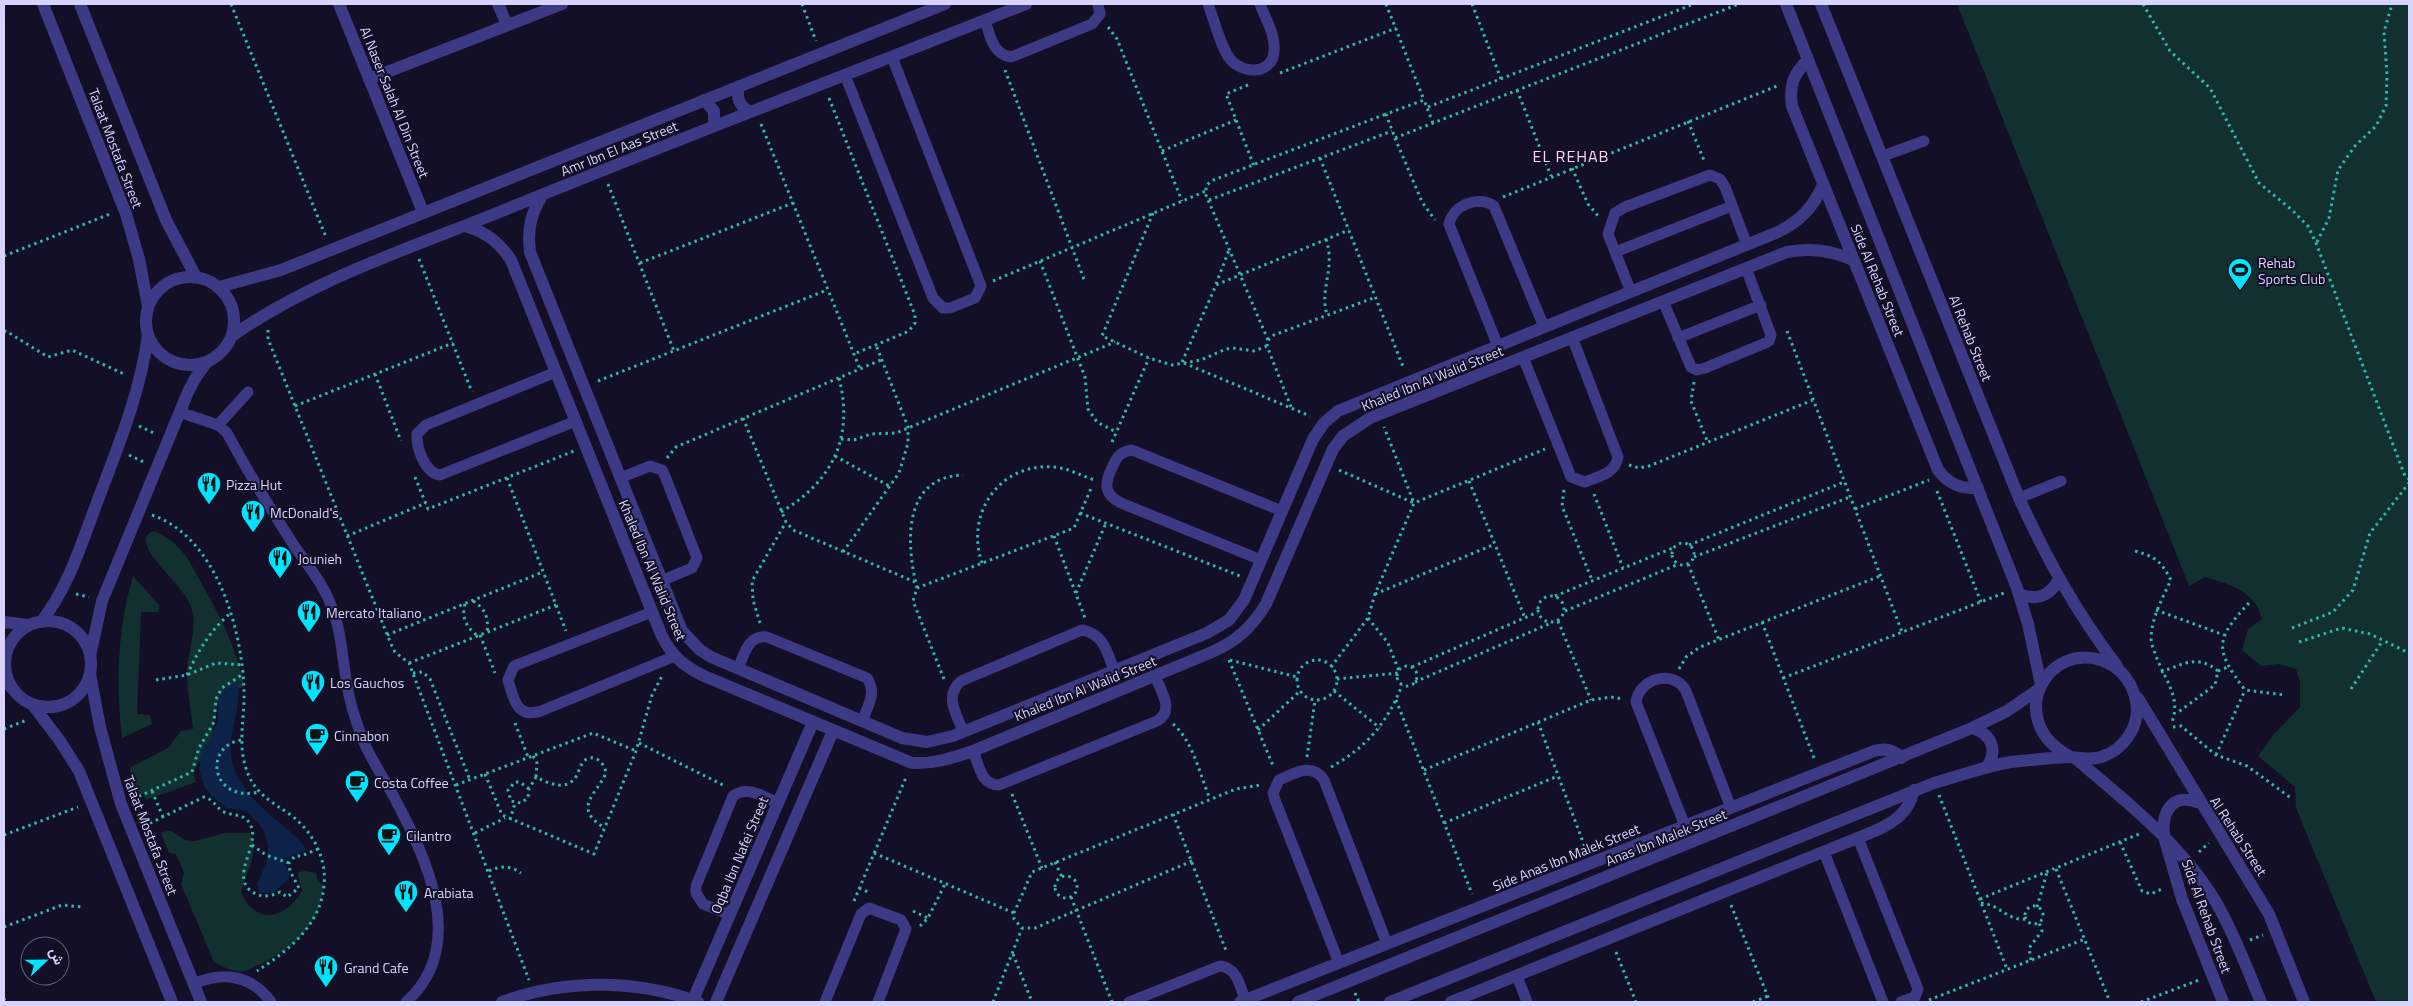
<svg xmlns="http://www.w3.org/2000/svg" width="2413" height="1006" viewBox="0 0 2413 1006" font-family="'Titillium Web',Vazirmatn,sans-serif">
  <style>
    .green { fill: #12302f }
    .water { fill: #0c2248 }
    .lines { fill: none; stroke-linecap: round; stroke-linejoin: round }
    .path { stroke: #2fb8b0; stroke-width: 3; stroke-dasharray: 2.5 4; stroke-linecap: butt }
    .service { stroke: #3d3a85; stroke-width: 11 }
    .minor { stroke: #3d3a85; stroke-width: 12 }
    .tertiary { stroke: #3d3a85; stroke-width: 12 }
    .labels { text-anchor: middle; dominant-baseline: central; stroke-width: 4; stroke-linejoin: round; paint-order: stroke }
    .street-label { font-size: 14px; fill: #d9d4ff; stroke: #130f26 }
    .poi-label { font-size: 14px; fill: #d9d4ff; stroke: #130f26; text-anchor: start }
    .quarter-label { font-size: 16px; letter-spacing: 1px; fill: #ffd6f0; stroke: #130f26 }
  </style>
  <rect width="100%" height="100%" fill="#130f26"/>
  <!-- green -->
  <path class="green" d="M 1957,4 L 2409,4 L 2409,1002 L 2376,1002 L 2296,808 L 2295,787 L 2258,756 L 2274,734 L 2300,707 L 2300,682 L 2296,669 L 2279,664 L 2261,666 L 2242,650 L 2248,629 L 2262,619 C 2256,592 2230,584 2205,577 L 2189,586 Z
    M 154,531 C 186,545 191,566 207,593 C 224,624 237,651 244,686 L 223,697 L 217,706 L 211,742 L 193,772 L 196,782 L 146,800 L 143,794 L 137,794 L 130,771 L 131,767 L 168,748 L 181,731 L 193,729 C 191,710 187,690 187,671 C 188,651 198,627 191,607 C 184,585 143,556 146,538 L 149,533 Z
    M 133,576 L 159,605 L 158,612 L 141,612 L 137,714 L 150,715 L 152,724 L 122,738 C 116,683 117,630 133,576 Z
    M 167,831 L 171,831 L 185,840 L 195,841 L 225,833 L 249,833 C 262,851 244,874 241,893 C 257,926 285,919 302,891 L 298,875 L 299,872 L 306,871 L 316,873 L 318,881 L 323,885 C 321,925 294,947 261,964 C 253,967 245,973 236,971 C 228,970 221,965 214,962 L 181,884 L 184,873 L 176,854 L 169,853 L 161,833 Z"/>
  <!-- water -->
  <path class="water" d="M 238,681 C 241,700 235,715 232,734 C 222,784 268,812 300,840 L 305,848 L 305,851 L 285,859 L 285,865 L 290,874 L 288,880 L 273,893 L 259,893 L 257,884 L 267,861 L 268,847 L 265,834 L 261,826 L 246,811 L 226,808 L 211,795 L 204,786 L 199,769 L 202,750 L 209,741 L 217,724 L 219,697 L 223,690 Z"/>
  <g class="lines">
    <!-- path -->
    <path class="path" d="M 231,4 L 326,237
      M 802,4 L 816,41
      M 1386,4 L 1424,100
      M 1472,4 L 1501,79
      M 2143,4 L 2170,51 L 2210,88 L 2259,183 L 2292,210 L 2308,226 L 2316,243 L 2405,476 L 2409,479
      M 1108,27 L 1117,39 L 1182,201
      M 1005,70 L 1085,282
      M 1280,73 L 1396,28
      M 1248,85 L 1226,94 L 1254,166
      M 1517,90 L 1551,176
      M 829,98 L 915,315 L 915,323 L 909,331 L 854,354
      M 1428,107 L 1694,4
      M 1688,121 L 1705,163
      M 1433,123 L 1424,100 L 1386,114 L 1395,138 L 1433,123 L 1739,4
      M 761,124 L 860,369
      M 1395,138 L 1422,202 L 1435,220
      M 1162,151 L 1236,120
      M 1320,158 L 1404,369
      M 1572,168 L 1588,204 L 1599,217
      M 608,184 L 674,351
      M 1503,197 L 1777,86
      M 1209,200 L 1392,131
      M 1153,213 L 1102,336 L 1149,358 L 1172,365 L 1201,360 L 1226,349 L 1233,348 L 1254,351 L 1267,346
      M 1326,239 C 1336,270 1319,287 1327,315
      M 2317,242 L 2329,218 L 2338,170 L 2355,146 L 2376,126 L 2386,106 L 2387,75 L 2384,32 L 2392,4
      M 4,256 L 110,214
      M 419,259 L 472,392
      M 1040,261 L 1085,377 L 1088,409 L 1097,422 L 1116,432
      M 640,263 L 793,203
      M 993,281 L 1206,191
      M 1216,284 L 1229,250
      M 268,330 L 268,339 L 391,644 L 395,652 L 409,663 L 529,980
      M 1787,331 L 1902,632
      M 4,332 L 6,331 L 48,357 L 72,350 L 126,375
      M 1268,340 L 1206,195 L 1206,186 L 1211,181 L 1386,114
      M 1182,362 L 1216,285 L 1349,230
      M 1184,363 L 1310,416
      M 375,374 L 401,441
      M 598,381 L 827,290
      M 1694,382 L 1691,401 L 1708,443
      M 295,406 L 453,343
      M 1291,407 L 1267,346 L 1268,340 L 1274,335 L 1376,297
      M 743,418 L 786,522 L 793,530 L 915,582
      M 139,426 L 156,434
      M 841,439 L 854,440 L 871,434 L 896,433 L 1115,342
      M 1112,442 L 1149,358
      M 129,455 L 144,462
      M 835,456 L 891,487
      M 667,458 L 676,447 L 881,360
      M 1629,465 L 1639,468 L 1649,466 L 1813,400
      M 1339,470 L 1414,503 L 1384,427
      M 415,477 L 428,509 L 574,451
      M 507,478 L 566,631
      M 1469,481 L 1525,618
      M 1564,490 L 1562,506 L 1592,580
      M 1937,491 L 1981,602
      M 1594,494 L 1623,568
      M 1855,509 L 1929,480
      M 781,512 C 833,481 854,437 839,378
      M 1080,513 L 1240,576
      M 152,515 C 216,537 242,628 244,690 C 245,715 238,740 245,765 C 253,794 270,800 292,816 C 313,832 327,859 324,885 C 321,925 288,951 257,971
      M 347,536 L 426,503
      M 1054,536 L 1085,618
      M1672 554a11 11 0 1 1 22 0a11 11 0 1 1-22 0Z
      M 1689,545 L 1844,482
      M 2135,551 C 2157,557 2161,562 2171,580 C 2162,599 2152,617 2151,638 C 2151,643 2153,648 2155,653 C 2163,678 2183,698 2171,724
      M 843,552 L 899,473 L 908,443 L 908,427 L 876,345
      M 1694,557 L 1850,497
      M 982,563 C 965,514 999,463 1053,467 C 1068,468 1080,475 1094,480
      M 1688,564 L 1719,640
      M 917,588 C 906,544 902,477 963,475
      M 1076,593 L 1106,523
      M 76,594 L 89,597
      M 1375,594 L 1495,544
      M1538 609a13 13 0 1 1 26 0a13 13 0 1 1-26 0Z
      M 1555,596 L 1675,547
      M 473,601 C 485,608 489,618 487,632
      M 2249,603 C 2214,640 2215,650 2245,690 L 2285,695
      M 465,604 C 461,618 467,628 478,636
      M 2156,610 L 2224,635
      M 1565,611 L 1679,564
      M 1368,618 L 1388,643 L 1399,671
      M 1558,621 L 1591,700
      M 1762,622 L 1814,758
      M 760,623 L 753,600 L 752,581 L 786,522
      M 2292,628 L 2333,612 L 2353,590 L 2370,533 L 2409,483
      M 387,635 L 543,572
      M 480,635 L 495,673
      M 2299,642 L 2342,628 L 2370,634 L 2409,653
      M 1229,660 L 1274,768
      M 1230,660 L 1297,677
      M1297 680a20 20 0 1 1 40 0a20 20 0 1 1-40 0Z
      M 409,663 L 556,605
      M1397 676a10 10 0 1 1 20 0a10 10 0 1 1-20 0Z
      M 1331,667 L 1368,618 L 1375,594 L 1414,503 L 1545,449
      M 1412,667 L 1538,612
      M 1679,669 L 1686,657 L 1700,647 L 1880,576
      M 2218,671 L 2228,667
      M 2161,672 C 2184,664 2197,654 2218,671 L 2215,685 L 2177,713
      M 413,673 L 423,672 L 430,679 L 470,780
      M 187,675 C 198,651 211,629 231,613
      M 1783,678 L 2004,593
      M 944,679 L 913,601 L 917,588 L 1074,528 L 1092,486
      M 1337,679 L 1398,673
      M 156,680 L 187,675 L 216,663 L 243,665
      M 1415,682 L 1551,623
      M 2351,689 L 2383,640
      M 1334,691 L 1380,728
      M 1396,700 L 1472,894
      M 1538,722 L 1586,850
      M 515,723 L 528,757
      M 1173,724 C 1193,741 1200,775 1210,799
      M 2173,727 L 2181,726 L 2216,755 L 2247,766 L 2291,798
      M 4,729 L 27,720
      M 1258,730 L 1300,691
      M 241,740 C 202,747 212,803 259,792
      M 639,743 L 723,785
      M 2216,755 L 2245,690
      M 533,756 L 537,763 L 536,777
      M 1307,757 L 1315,700
      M 1331,767 C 1366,748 1388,722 1402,685
      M 1424,770 L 1591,700 L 1611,697 L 1624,699
      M 485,774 L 502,815 L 594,854 L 636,751 L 652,695 L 662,676
      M 456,785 L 593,733 L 636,751
      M 529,789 L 520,782 L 515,782 L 508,790 L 511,801 L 521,803 L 528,798 L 529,789 L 536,777 C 549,784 568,792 577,775 C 579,770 581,764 584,761 C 595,752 605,764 606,773 C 597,794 571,808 605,828
      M 152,791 L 163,817
      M 1012,794 L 1042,868
      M 1939,795 L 2007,969
      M 133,799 L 192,772 L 199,748 L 214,722 L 216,699 L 222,688 L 243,674
      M 1173,814 L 1227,953
      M 510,820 L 515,803
      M 1444,823 L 1558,776
      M 144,826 L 204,797 C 213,799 215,806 222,811 C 232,817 245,812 251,826 C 260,847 228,878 254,893 C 263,898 272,896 280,892 L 287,897 L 299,888 L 290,871 L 289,863 L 295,856 L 301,856 L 318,849
      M 475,833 L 505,818
      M 4,835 L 78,807
      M 2120,842 L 2142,891 L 2151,894 L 2164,888
      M 252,845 L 266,855 L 289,863
      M 2199,852 L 2209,843
      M 874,853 L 1014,913
      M 1192,861 L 1035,928 L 1022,928 L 1014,919 L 1014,913 L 1032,872 L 1236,789 L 1261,785
      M 1055,862 L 1062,877
      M 2056,869 L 2110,1002
      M 489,871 C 500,866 510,865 521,873
      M1055 887a11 11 0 1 1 22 0a11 11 0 1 1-22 0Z
      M 859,888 L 870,893
      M 1071,897 L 1112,1002
      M 1980,899 L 2139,834
      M 854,901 L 907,775
      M 1981,903 C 1999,904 2009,922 2026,919
      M 1731,905 L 1770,1002
      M2025 915a9 9 0 1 1 18 0a9 9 0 1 1-18 0Z
      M 2037,907 L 2047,872
      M 913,911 L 928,918
      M 920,926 L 928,918 L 945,884
      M 4,927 L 62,905 L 82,907
      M 2250,940 L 2263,935
      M 1616,952 L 1636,1002
      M 1013,954 L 1032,1002
      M 2031,960 L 2029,948 L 2042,931 L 2039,922
      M 1355,993 L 1359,1002
      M 4,998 L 5,1002
      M 1929,1000 L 2085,939
      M 993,1002 L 1022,928
      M 1753,1002 L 1768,996
      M 2141,1002 L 2199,980"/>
    <!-- service -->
    <path class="service" d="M 1208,4 C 1214,19 1221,49 1231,60 C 1244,75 1273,74 1274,51 C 1276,35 1265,18 1260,4
      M 985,20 C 990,35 992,54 1011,57 L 1092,24 L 1100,14 L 1098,4
      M 845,75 L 933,298 L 943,308 L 950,308 L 975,298 L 981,286 L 892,57
      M 1883,156 L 1924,141
      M 1615,252 L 1732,206
      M 1631,292 L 1608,234 L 1615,213 L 1625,207 L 1710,175 L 1720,179 L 1725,187 L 1747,245
      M 1663,301 L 1691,367 L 1697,370 L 1705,368 L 1763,344 L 1769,341 L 1771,335 L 1746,268
      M 1678,338 L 1761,305
      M 1498,346 L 1449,224 C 1453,205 1478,195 1494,206 L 1544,327
      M 1523,357 L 1571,477 L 1585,482 C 1599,476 1615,474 1618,457 L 1572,337
      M 556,372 L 426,425 L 417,434 C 416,448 425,473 440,475 L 576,421
      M 182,409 L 185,414 L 218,425 L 227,433 C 248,472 271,510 295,547 C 309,567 324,585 332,608 C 341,631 342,654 346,679 C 349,700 355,720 363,740 C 371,760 384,778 394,797 C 426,857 469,946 406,1002
      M 218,425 L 248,392
      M 620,478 L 650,466 L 662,470 L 665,476 L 697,558 L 692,568 L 661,581
      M 2019,498 L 2061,481
      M 1261,560 L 1121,503 C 1105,495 1104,485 1111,470 C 1116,458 1119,452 1132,450 L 1282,511
      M 652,612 L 514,666 L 508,680 C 514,699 516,719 541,711 L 675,656
      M 738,668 C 745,653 748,635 767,637 L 867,678 C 877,693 868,706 862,721
      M 963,731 C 956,713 944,696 961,681 L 1082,630 C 1104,634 1107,652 1114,670
      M 973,751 C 979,765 981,785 999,785 L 1157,721 C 1175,711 1161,691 1155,676
      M 1685,826 L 1636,702 C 1639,679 1673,668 1686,691 L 1731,808
      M 1858,838 L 1918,989 L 1915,997 L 1901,1002
      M 1824,852 L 1883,1002
      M 730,915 L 703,904 L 696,893 L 696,886 L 733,796 C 748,785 763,797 778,803
      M 1339,963 L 1275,800 L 1273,793 L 1279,780 C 1295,773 1312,762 1324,780 L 1387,944
      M 1517,976 L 1527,1002
      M 194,984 C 222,971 252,975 271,1002
      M 825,1002 L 861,914 L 869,908 L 901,920 L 906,929 L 878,1002
      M 1129,1002 L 1220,966 C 1237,968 1240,985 1245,1000"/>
    <!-- minor -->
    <path class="minor" d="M 339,4 L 423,212
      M 498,4 L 507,25
      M 1808,60 C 1793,74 1789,86 1792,106 L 1938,470 C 1949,484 1960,489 1978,488
      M 369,79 L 562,4
      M 739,86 C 736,98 739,106 750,112
      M 704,100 L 714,111 L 714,126
      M 543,194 C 531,213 527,229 530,252 L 682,631 L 700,650 L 711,657 L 902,738 L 927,742 L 953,736 L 1207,633 L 1229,620 L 1244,600 L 1313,439 L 1324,423 L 1338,411 L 1778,232 C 1800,221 1813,208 1823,185
      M 465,226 C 486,232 499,242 511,260 L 661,634 C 671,655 683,666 704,676 L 912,763 C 935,764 952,758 973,751 L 1212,652 C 1237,641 1252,627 1266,604 L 1333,449 L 1343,436 L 1370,418 L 1787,252 C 1811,248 1830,250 1853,260
      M 219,287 L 281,270 L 945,4
      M 232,336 C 313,279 411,248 502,211 C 676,140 851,73 1026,4
      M 4,622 L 28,625
      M 4,679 L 11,687
      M 2165,840 L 2182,899 L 2223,1002
      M 693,1000 L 813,722
      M 502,1002 C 565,979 635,979 698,1002
      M 716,1002 L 833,731
      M 1240,1002 L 1874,751 C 1885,748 1894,749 1901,758
      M 1451,1002 L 1875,831 C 1895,822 1909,812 1914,790"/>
    <!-- tertiary -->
    <path class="tertiary" d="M 43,4 L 126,214 L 139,259 L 148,306
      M 80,4 L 166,220 L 196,277
      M 1786,4 L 2017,588 L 2028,624 L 2041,685
      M 1821,4 L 2019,498 C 2047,559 2076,612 2117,666
      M146 321a44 44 0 1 1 88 0a44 44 0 1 1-88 0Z
      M 2019,594 C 2037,601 2050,596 2059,579
      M5 664a43 43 0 1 1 86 0a43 43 0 1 1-86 0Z
      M 41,622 C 68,588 81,545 96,505 C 117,449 140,395 148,335
      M 90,656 L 102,601 L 188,392 L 196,377 L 207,362
      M 90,674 L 100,727 L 121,804 L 201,1002
      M 2138,698 L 2269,914 L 2304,1002
      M 32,704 L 60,741 L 79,771 L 172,1002
      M 1972,728 C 1992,734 1998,750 1987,767
      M 2076,759 C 2125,800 2185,848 2217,904 C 2235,935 2247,969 2261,1002
      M 2165,840 C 2160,815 2170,791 2200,803
      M 504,1002 L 505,1001
      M 1298,1002 L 1972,728 L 2007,711 L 2039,689
      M 1390,1002 L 1934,783 C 1960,776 1985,766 2011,762 C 2030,760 2049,758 2068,757 C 2079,757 2089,761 2101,757 C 2124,750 2141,725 2136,701 C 2133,685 2123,670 2108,663 C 2048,635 2001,722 2071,757"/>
  </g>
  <!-- icons -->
  <defs>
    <symbol id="stadium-pin" viewBox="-11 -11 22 30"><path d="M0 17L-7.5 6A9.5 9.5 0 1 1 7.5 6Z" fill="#00e5ff" stroke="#130f26"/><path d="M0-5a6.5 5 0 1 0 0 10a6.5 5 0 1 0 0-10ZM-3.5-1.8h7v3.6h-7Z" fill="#111"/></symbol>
    <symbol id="restaurant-pin" viewBox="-11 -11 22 30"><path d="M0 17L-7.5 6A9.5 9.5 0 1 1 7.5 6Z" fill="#00e5ff" stroke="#130f26"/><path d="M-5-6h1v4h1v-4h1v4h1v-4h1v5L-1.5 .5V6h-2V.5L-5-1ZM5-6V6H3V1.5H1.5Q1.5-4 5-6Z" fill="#111"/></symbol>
    <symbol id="cafe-pin" viewBox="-11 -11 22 30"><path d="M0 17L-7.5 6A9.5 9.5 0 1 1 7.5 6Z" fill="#00e5ff" stroke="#130f26"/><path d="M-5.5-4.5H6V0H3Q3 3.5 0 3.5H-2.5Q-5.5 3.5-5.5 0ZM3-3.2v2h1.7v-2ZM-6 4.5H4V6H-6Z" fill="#111"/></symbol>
  </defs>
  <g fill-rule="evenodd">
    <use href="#stadium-pin" x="2226" y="256" width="28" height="38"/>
    <use href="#restaurant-pin" x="195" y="470" width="28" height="38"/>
    <use href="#restaurant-pin" x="239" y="498" width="28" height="38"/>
    <use href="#restaurant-pin" x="266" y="544" width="28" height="38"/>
    <use href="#restaurant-pin" x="295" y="598" width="28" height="38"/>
    <use href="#restaurant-pin" x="299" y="668" width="28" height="38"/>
    <use href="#cafe-pin" x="303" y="721" width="28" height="38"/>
    <use href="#cafe-pin" x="343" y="768" width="28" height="38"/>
    <use href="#cafe-pin" x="375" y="821" width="28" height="38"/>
    <use href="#restaurant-pin" x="392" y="878" width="28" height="38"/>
    <use href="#restaurant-pin" x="312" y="953" width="28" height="38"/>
  </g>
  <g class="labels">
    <!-- street labels -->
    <g class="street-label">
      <text transform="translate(395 102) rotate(68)">Al Naser Salah Al Din Street</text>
      <text transform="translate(116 148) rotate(69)">Talaat Mostafa Street</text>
      <text transform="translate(619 148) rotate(-22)">Amr Ibn El Aas Street</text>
      <text transform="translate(1878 280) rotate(68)">Side Al Rehab Street</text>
      <text transform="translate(1971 338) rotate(68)">Al Rehab Street</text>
      <text transform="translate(1432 378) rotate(-22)">Khaled Ibn Al Walid Street</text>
      <text transform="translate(653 570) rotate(67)">Khaled Ibn Al Walid Street</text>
      <text transform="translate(1085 688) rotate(-22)">Khaled Ibn Al Walid Street</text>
      <text transform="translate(151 835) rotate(69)">Talaat Mostafa Street</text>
      <text transform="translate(2239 836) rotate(57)">Al Rehab Street</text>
      <text transform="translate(1666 837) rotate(-22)">Anas Ibn Malek Street</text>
      <text transform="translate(739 855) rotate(-67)">Oqba Ibn Nafei Street</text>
      <text transform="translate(1566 857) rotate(-22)">Side Anas Ibn Malek Street</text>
      <text transform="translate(2207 916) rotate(70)">Side Al Rehab Street</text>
    </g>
    <!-- poi labels -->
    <g class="poi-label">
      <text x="2258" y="262">Rehab<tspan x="2258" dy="16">Sports Club</tspan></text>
      <text x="226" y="484">Pizza Hut</text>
      <text x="270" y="512">McDonald's</text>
      <text x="298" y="558">Jounieh</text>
      <text x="326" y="612">Mercato Italiano</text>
      <text x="330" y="682">Los Gauchos</text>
      <text x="334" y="735">Cinnabon</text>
      <text x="374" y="782">Costa Coffee</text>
      <text x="406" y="835">Cilantro</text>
      <text x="424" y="892">Arabiata</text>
      <text x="344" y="967">Grand Cafe</text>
    </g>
    <!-- quarter labels -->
    <g class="quarter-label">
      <text x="1571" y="156">EL REHAB</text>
    </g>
  </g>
  <!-- border -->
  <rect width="2413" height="1006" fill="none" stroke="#d9d4ff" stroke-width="10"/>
  <!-- north arrow -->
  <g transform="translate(45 961) rotate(68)"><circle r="24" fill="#130f26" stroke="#625e7d"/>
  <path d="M0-4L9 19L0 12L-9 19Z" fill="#00e5ff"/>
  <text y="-8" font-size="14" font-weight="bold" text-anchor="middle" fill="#d9d4ff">ش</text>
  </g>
</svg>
